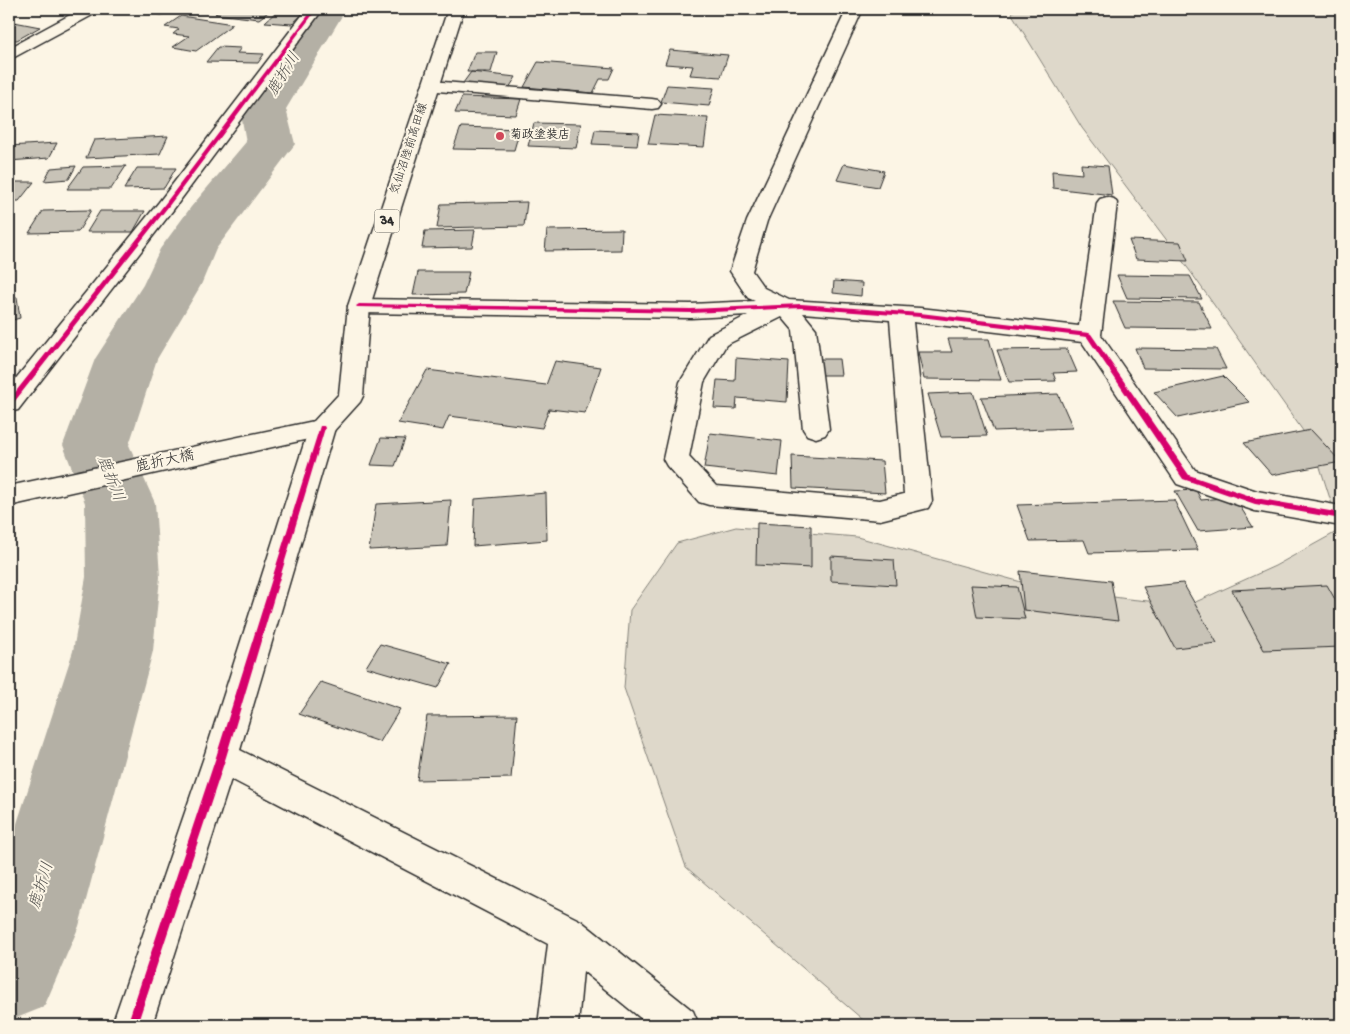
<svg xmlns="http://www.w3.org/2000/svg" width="1350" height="1034" viewBox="0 0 1350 1034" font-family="'Gochi Hand','Klee One',sans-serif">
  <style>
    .green { fill: #ded8ca; stroke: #84827a }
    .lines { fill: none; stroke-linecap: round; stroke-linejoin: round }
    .river { fill: #b4b0a5; fill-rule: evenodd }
    .building { fill: #c8c3b7; stroke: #2b2b2b }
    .minor-casing { stroke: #2b2b2b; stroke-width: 3 }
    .major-casing { stroke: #2b2b2b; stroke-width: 3 }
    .minor { fill: #fcf5e5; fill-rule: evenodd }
    .major { fill: #fcf5e5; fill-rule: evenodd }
    .cycleway-casing { stroke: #fcf5e5; stroke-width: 3 }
    .cycleway { fill: #d6006c; fill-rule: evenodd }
    .poi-dot { fill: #d1495b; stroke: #fcf5e5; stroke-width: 2 }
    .labels { text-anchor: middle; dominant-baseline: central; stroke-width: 4; stroke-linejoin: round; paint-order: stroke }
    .far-poi-label { font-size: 12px; font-weight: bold; fill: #2b2b2b; stroke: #fcf5e5; text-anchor: start }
    .far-street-label { font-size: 12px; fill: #2b2b2b; stroke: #fcf5e5 }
    .shield { fill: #fcf5e5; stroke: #6a6863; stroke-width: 1 }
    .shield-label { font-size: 14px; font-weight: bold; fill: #2b2b2b }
    .street-label { font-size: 15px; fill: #2b2b2b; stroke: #fcf5e5 }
    .water-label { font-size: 16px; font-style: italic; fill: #545350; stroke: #fcf5e5 }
  </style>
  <rect width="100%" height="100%" fill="#fcf5e5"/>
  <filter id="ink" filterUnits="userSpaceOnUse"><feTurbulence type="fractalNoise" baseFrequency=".02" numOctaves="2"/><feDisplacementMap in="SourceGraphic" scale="10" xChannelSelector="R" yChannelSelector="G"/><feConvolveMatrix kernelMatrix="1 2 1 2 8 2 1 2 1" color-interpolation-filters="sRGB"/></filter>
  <g filter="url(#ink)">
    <!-- green -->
    <path class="green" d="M 1014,9 L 1341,9 L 1341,1025 L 869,1025 L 686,867 L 624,688 L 630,610 L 677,543 L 736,527 L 857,537 L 1036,586 L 1128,599 L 1189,605 L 1275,566 L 1340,530 L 1313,445 L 1190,271 L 1082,128 L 1012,14 Z"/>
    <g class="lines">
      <!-- river -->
      <path class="river" d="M 306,9 L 346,9 L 286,109 L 295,144 L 216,249 L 201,285 L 157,359 L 129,445 L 155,503 L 160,577 L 153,651 L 79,926 L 44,1007 L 9,1021 L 9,848 L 73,651 L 86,577 L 85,503 L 63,445 L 95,359 L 143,285 L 160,249 L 191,207 L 246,142 L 240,109 Z"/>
    </g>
    <!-- building -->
    <path class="building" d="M 126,9 L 170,9 L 162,15 L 124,10 Z
      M 184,9 L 214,9 L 209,12 Z
      M 222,9 L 272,9 L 259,19 L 215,14 Z
      M 493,9 L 545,9 L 544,11 Z
      M 278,10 L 305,12 L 292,24 L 265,22 Z
      M 181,16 L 233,24 L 196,51 L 173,47 L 189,36 L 173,34 L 179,29 L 165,27 Z
      M 9,21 L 40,27 L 17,40 L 9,39 Z
      M 218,47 L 241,48 L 237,53 L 264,54 L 258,63 L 206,62 Z
      M 670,50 L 728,55 L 721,77 L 690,75 L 693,66 L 665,64 Z
      M 475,52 L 497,52 L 491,72 L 467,72 Z
      M 538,62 L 614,68 L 609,79 L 600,79 L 593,93 L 524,87 Z
      M 471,72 L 516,77 L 509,88 L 463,83 Z
      M 667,85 L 714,88 L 709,106 L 661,102 Z
      M 462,97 L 521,99 L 516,115 L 455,113 Z
      M 655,115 L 708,118 L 704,147 L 648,144 Z
      M 534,123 L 581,124 L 576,148 L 528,146 Z
      M 461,127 L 520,129 L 514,150 L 453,149 Z
      M 595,130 L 639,132 L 637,146 L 592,144 Z
      M 168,136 L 160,154 L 86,158 L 94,140 Z
      M 57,143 L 49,158 L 9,161 L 9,146 Z
      M 844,164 L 884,171 L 878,187 L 837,180 Z
      M 1081,164 L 1108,166 L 1112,195 L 1053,188 L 1052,171 L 1082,174 Z
      M 76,166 L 69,179 L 44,181 L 51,168 Z
      M 126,166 L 111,189 L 67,189 L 83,167 Z
      M 137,168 L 176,168 L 164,188 L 124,189 Z
      M 9,182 L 34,182 L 19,201 L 9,201 Z
      M 527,202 L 524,226 L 437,228 L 441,204 Z
      M 91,210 L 78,232 L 29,233 L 43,211 Z
      M 100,211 L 145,211 L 133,232 L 87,232 Z
      M 622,229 L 621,250 L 545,251 L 547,230 Z
      M 475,230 L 472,247 L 422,248 L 425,231 Z
      M 1129,240 L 1180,242 L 1188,261 L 1136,259 Z
      M 418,272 L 469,272 L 464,294 L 413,295 Z
      M 1117,275 L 1190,276 L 1202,299 L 1127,298 Z
      M 834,281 L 862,283 L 861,296 L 833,293 Z
      M 17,297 L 20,318 L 9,321 L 9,299 Z
      M 1113,301 L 1199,302 L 1212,329 L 1125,328 Z
      M 948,339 L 989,339 L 1001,380 L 924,379 L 918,352 L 952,352 Z
      M 1135,348 L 1216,349 L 1226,369 L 1143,368 Z
      M 1067,349 L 1077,372 L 1053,373 L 1056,381 L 1009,382 L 997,350 Z
      M 736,358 L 789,362 L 787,402 L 737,398 L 736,409 L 714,408 L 717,380 L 735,381 Z
      M 815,359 L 839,359 L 841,375 L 817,375 Z
      M 555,361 L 601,367 L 585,413 L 549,409 L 542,428 L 449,416 L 443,430 L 398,423 L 427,370 L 546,385 Z
      M 1223,376 L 1249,402 L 1178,418 L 1154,392 Z
      M 973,392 L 987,436 L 941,437 L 928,394 Z
      M 1058,394 L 1073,428 L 994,431 L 981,397 Z
      M 1311,430 L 1341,462 L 1272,475 L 1244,443 Z
      M 710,433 L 782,441 L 778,476 L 704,468 Z
      M 381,438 L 405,439 L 395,466 L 371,465 Z
      M 792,456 L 882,461 L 885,493 L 793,488 Z
      M 1196,490 L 1201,500 L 1234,497 L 1253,527 L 1198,531 L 1175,491 Z
      M 546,493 L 547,540 L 473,546 L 475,499 Z
      M 451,500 L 447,546 L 369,550 L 376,504 Z
      M 1174,500 L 1198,550 L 1089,553 L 1084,540 L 1030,541 L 1017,505 Z
      M 757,523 L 811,526 L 811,568 L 756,565 Z
      M 831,556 L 894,560 L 896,585 L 831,581 Z
      M 1020,571 L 1111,581 L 1118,621 L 1024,610 Z
      M 1183,583 L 1217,643 L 1175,648 L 1143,587 Z
      M 971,585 L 1017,587 L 1025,619 L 977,617 Z
      M 1327,585 L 1341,610 L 1341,647 L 1264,650 L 1232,590 Z
      M 380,644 L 451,664 L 438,688 L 366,667 Z
      M 321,682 L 400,709 L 380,742 L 299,714 Z
      M 517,715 L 511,778 L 417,780 L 427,716 Z"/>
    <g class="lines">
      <defs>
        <path id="minor" d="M 81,9 L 100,9 L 98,12 L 9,60 L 9,48 Z
          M 307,9 L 323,9 L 173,210 L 18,410 L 9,412 L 9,387 L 159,202 Z
          M 847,9 L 863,9 L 767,221 L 752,271 L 764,288 L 789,300 L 920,308 L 1079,326 L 1097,203 L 1100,199 L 1107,197 L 1114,199 L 1117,203 L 1101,335 L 1195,470 L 1257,491 L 1341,506 L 1341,526 L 1255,511 L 1177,484 L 1082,342 L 913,322 L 932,501 L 928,508 L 880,520 L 709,505 L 699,502 L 667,466 L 663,459 L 680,382 L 709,335 L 748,315 L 691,318 L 359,313 L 351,311 L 348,306 L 351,301 L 359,299 L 691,304 L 755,301 L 748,298 L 730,271 L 747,221 ZM 803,313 L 890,320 L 904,494 L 880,500 L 716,486 L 689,457 L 704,382 L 726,345 L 782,317 L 793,330 L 803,429 L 807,435 L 816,438 L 825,435 L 829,429 L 816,329 Z
          M 431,81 L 652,99 L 658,100 L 661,104 L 658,108 L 652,109 L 425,90 L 422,86 L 425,82 Z
          M 322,419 L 331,422 L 335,428 L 240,750 L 581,921 L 693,1011 L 699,1025 L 649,1025 L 583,971 L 578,1025 L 538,1025 L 548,944 L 231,779 L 152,1025 L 112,1025 L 204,757 L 309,428 L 313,422 Z"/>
        <path id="major" d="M 448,9 L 464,9 L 370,306 L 363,396 L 360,402 L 331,434 L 9,506 L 9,486 L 314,421 L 339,394 L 348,306 Z"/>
      </defs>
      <!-- minor casing -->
      <use href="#minor" class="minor-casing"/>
      <!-- major casing -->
      <use href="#major" class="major-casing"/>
      <!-- minor -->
      <use href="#minor" class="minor"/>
      <!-- major -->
      <use href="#major" class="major"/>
      <defs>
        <path id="cycleway" d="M 313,9 L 317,9 L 168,207 L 11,406 L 9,406 L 9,400 L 164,205 Z
          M 359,304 L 691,309 L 801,304 L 920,313 L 1089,333 L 1091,334 L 1189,475 L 1256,498 L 1341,513 L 1341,519 L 1255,504 L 1183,479 L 1087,337 L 920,317 L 801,308 L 691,313 L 357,307 L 356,306 Z
          M 320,426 L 324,426 L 325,428 L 226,757 L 137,1025 L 127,1025 L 216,757 Z"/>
      </defs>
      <!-- cycleway casing -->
      <use href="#cycleway" class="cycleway-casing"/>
      <!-- cycleway -->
      <use href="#cycleway" class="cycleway"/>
    </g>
  </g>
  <!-- markers -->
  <circle class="poi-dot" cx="500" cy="136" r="5"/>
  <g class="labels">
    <!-- far-poi labels -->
    <g class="far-poi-label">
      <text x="510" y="136">菊政塗装店</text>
    </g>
    <!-- far-street labels -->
    <g class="far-street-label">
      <text transform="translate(410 149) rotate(-72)">気仙沼陸前高田線</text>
    </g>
    <!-- shield labels -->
    <rect class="shield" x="374.5" y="209.5" width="25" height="23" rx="4"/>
    <g class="shield-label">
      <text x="387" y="221">34</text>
    </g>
    <!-- street labels -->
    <g class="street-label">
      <text transform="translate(165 462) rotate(-12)">鹿折大橋</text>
    </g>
    <!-- water labels -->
    <g class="water-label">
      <text transform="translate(285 75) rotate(-58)">鹿折川</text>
      <text transform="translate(109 479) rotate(69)">鹿折川</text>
      <text transform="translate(43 886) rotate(-73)">鹿折川</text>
    </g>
  </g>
  <!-- margin -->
  <rect width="1350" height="1034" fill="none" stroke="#fcf5e5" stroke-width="30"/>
  <rect x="15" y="15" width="1320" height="1004" fill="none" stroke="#2b2b2b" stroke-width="2" filter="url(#ink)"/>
</svg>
